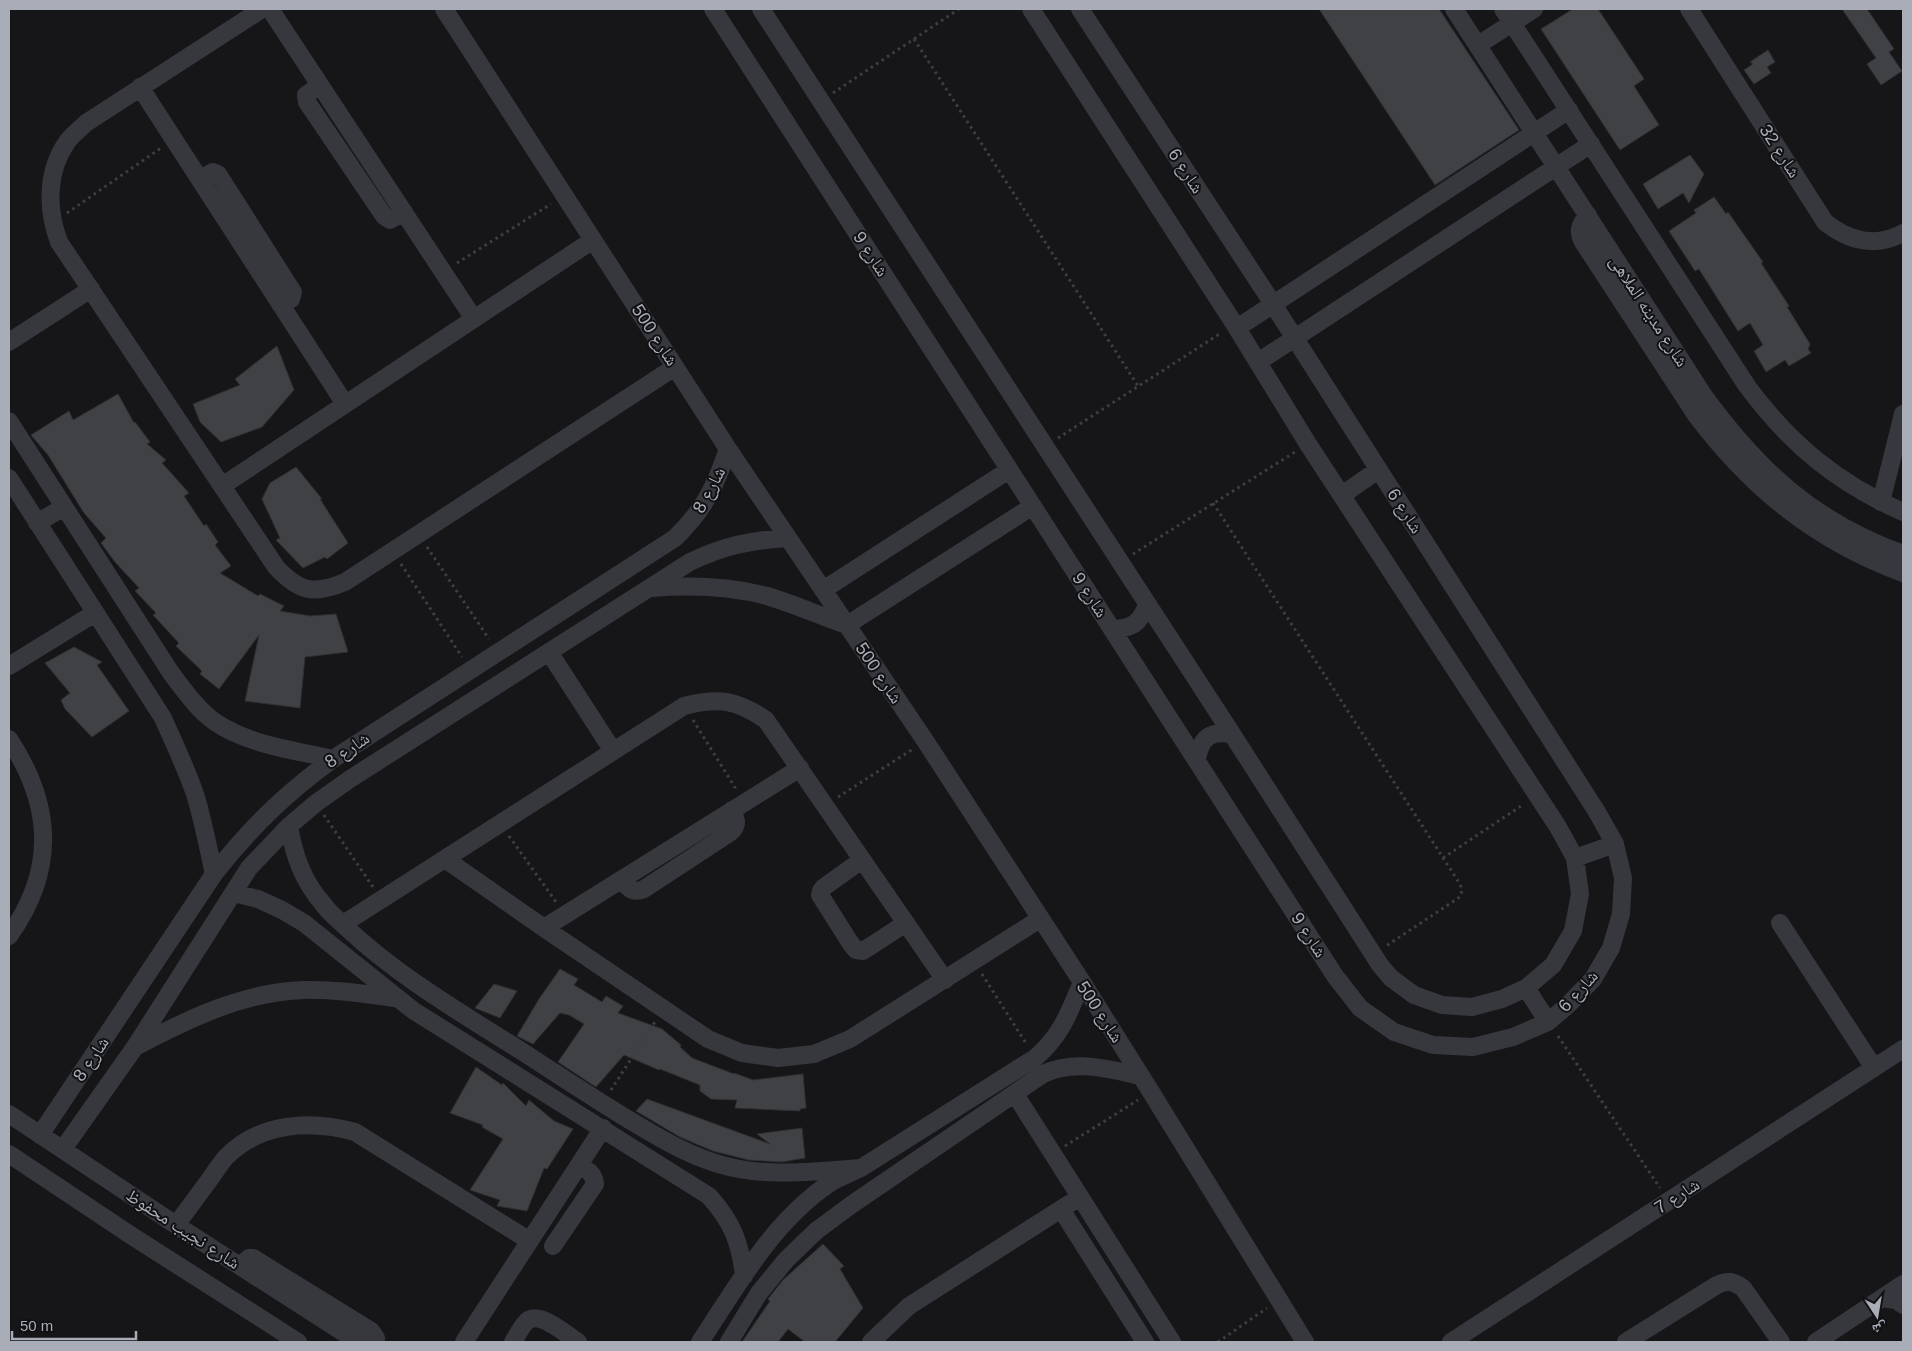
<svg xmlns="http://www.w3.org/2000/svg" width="1912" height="1351" viewBox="0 0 1912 1351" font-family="Helvetica,'Noto Naskh Arabic',sans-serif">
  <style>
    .building { fill: #404145; stroke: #303034 }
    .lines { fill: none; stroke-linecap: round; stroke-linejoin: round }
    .path { stroke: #3d3f44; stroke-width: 3; stroke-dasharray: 2.5 4; stroke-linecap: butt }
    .minor { stroke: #37383d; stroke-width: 18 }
    .labels { text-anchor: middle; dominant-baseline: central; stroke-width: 4; stroke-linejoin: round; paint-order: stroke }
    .street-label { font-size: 18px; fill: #a8adb8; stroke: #111113 }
  </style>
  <rect width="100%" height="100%" fill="#161618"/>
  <!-- building -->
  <path class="building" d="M 1319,9 L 1439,9 L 1519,130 L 1435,185 Z
    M 1573,9 L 1598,9 L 1644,79 L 1634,86 L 1659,125 L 1620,150 L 1541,29 Z
    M 1842,9 L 1867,9 L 1894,49 L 1889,52 L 1902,71 L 1881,85 L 1867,64 L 1876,58 Z
    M 1768,50 L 1775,62 L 1767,67 L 1771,73 L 1754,84 L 1744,70 L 1753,64 L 1750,62 Z
    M 1690,155 L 1704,174 L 1689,203 L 1683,193 L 1658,209 L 1643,184 Z
    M 1714,197 L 1726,214 L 1728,212 L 1763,262 L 1761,263 L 1789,306 L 1787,307 L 1810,344 L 1808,349 L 1811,353 L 1789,366 L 1785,360 L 1766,372 L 1754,351 L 1763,345 L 1750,323 L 1738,331 L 1699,269 L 1695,271 L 1669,231 L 1696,213 L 1694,210 Z
    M 277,346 L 294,390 L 262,427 L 221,442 L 200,422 L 193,404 L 240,385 L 235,379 Z
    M 118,394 L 134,423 L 135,422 L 150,442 L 147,444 L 166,460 L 162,463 L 189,493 L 184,496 L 204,526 L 206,524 L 218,542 L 215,545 L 231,566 L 220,573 L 258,596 L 260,594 L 284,606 L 280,611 L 310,616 L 336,614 L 348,652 L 305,657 L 300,708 L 245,701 L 259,635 L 219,689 L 200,674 L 202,671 L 176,646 L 179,643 L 153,615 L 156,613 L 135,591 L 139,588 L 115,562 L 101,543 L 106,538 L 84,513 L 48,455 L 31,435 L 69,411 L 73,420 Z
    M 296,467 L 322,499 L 320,499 L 348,543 L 327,559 L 325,557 L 303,568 L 276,540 L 280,538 L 262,499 L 270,483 Z
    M 74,647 L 102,662 L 97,665 L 129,711 L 92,737 L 65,709 L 61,700 L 70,693 L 45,663 Z
    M 560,969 L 578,979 L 574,985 L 602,1002 L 606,996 L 623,1006 L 618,1013 L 662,1029 L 681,1045 L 680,1047 L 692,1058 L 734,1074 L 734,1073 L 753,1080 L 803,1074 L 806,1108 L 800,1109 L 800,1111 L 735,1108 L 737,1100 L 711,1099 L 700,1091 L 700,1085 L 660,1069 L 659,1070 L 624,1055 L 596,1087 L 558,1062 L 584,1024 L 569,1015 L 560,1013 L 533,1044 L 517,1036 L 539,999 Z
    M 494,984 L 517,991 L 500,1018 L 475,1008 Z
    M 476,1067 L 502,1085 L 503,1083 L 526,1106 L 529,1100 L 554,1121 L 573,1129 L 547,1169 L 544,1168 L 527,1211 L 497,1206 L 500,1200 L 470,1190 L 503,1139 L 482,1127 L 483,1125 L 450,1113 Z
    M 647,1099 L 770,1144 L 757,1134 L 802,1128 L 805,1158 L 782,1162 L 766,1161 L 749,1160 L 713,1151 L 680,1137 L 636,1111 Z
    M 823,1244 L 844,1266 L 840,1269 L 863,1308 L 835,1342 L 805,1342 L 788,1329 L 778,1342 L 742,1342 L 770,1301 L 768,1299 L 783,1280 Z"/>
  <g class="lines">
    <!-- path -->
    <path class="path" d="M 914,39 L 1138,386
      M 833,93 L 959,9
      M 67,213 L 161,148
      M 457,263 L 551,204
      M 1058,438 L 1221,333
      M 1213,503 L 1460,884 L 1462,890 L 1460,897 L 1386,946
      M 427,547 L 489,639
      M 1133,554 L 1295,452
      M 401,564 L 462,657
      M 693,720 L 736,789
      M 838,797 L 913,749
      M 324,815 L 373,887
      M 509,836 L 556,902
      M 1443,858 L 1524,804
      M 982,974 L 1027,1045
      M 1558,1036 L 1660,1188
      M 611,1090 L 655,1022
      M 1065,1146 L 1138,1100
      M 1218,1342 L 1267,1308"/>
    <!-- minor -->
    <path class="minor" d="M 262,9 L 86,123 C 80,129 72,135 67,142 C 46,172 47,210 59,242 L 276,567 C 299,592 314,595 345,582 L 675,367
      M 270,9 L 474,319
      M 444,9 L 728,449 L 926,742 L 1082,982 L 1151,1092 L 1305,1342
      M 713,9 L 1335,976 L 1360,1008 L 1394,1032 L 1433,1045 L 1473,1047 L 1513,1037 L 1548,1022 L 1568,1005 L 1593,979 L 1611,948 L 1621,914 L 1623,878 L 1615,844 L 1597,812 L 1273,304 L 1080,9
      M 761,9 L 1232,734 L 1380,965 L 1391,978 L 1414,995 L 1442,1005 L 1472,1007 L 1502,999 L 1526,988 L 1553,965 L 1573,931 L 1580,894 L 1575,858 L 1558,827 L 1308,444 L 1235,325 L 1031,9
      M 1454,9 L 1704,396 C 1759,471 1814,522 1903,554
      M 1503,9 L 1747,386 C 1790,444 1837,483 1903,512
      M 1689,9 L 1825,222 C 1848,241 1876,248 1903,233
      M 1478,45 L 1534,9
      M 320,85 L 306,95 L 307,102 L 384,216 L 390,220 L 404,212
      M 140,87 L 345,404
      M 200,179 L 213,172 L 218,174 L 291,289 L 293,292 L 291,299 L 280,304
      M 1588,215 C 1580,224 1577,231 1583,242 L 1696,415 C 1751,488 1816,541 1903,573
      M 1237,328 L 1569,110
      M 9,342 L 91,289
      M 1258,362 L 1591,144
      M 9,421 L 171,673 C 184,690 197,709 215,722 C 249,745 294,750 333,759
      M 9,478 L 163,718 C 174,743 186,768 195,794 C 203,820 208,847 214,874
      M 222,486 L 593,240
      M 1342,495 L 1378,470
      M 1881,502 L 1903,414
      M 37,523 L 64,507
      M 652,588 C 691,585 729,586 767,596 C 794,604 820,616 847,625 L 1033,506
      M 823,590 L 1009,470
      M 1112,629 C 1132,629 1140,623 1147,605
      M 549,652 L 613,751
      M 9,666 L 95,613
      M 9,739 C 53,806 56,870 9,936
      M 1197,759 C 1201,737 1210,731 1232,734
      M 289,826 C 294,856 303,881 323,904 C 330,914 341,922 350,931 C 403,980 468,1017 529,1056 C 563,1078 596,1100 631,1121 C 660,1138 689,1156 722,1165 C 767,1178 815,1171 861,1168
      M 1575,858 L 1615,844
      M 445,859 L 544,928 L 708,1039 L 742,1053 L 778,1058 L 814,1054 L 850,1039 L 1040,919
      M 862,860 L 824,887 L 821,891 L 820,895 L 851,944 L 856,950 L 863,951 L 906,923
      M 621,880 C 628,888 633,894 644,889 L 731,832 C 739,824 736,819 732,810
      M 234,893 L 258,899 L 282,910 L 304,923 L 414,1011 L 709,1196 C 732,1222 740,1241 744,1276
      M 1780,923 L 1874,1068
      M 343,924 L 684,706 C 719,697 737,700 766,720 L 945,980
      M 544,928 L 800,768
      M 1526,988 L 1548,1022
      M 135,1047 C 188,1019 243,992 304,990 C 335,989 365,994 395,998
      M 1015,1094 L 1172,1342
      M 9,1114 L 176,1225 L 358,1342
      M 40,1135 L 214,874 C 251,827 285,794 333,759 L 675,538 C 704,510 715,487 728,449
      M 63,1149 L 135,1047 L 249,868 L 289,826 L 316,803 L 350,779 L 690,562 C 723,546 751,540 788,538
      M 9,1154 L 132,1236 L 298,1342
      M 1061,1209 L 1145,1342
      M 176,1225 C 187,1210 199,1194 210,1179 C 215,1172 220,1164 226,1157 C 261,1122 310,1120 355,1132 L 530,1241
      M 553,1246 L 595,1184 C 594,1173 588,1171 579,1165
      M 240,1266 L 249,1258 L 253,1258 L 371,1331 L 376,1338 L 375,1342
      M 1882,1298 L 1896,1300 L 1903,1305
      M 464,1342 L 603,1128
      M 513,1342 C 517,1336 521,1327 526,1322 C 538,1309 567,1335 578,1342
      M 700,1342 C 738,1285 772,1222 830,1183 C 840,1177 851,1173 861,1168 L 1035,1058 C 1061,1036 1069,1013 1082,982
      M 729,1342 L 759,1293 L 786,1260 L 816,1231 L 851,1205 L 1043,1074 C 1075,1059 1108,1069 1141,1076
      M 871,1342 L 909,1306 L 1080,1197
      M 1451,1342 L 1903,1049
      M 1626,1342 L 1717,1285 C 1727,1280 1733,1281 1743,1288 L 1781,1342
      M 1816,1342 L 1903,1284"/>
  </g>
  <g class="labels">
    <!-- street labels -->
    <g class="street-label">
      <text transform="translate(1780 151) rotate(57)">شارع 32</text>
      <text transform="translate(1186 171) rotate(57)">شارع 6</text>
      <text transform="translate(871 254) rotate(57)">شارع 9</text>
      <text transform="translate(1649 311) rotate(57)">شارع مدينه الملاهى</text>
      <text transform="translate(655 335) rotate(57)">شارع 500</text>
      <text transform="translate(709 490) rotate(-62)">شارع 8</text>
      <text transform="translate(1405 511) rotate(57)">شارع 6</text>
      <text transform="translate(1090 595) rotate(57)">شارع 9</text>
      <text transform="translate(879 673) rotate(56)">شارع 500</text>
      <text transform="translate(347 750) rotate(-34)">شارع 8</text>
      <text transform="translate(1309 935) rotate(57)">شارع 9</text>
      <text transform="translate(1578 991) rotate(-48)">شارع 6</text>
      <text transform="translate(1100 1012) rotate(57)">شارع 500</text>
      <text transform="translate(91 1059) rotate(-56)">شارع 8</text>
      <text transform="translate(1677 1196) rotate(-33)">شارع 7</text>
      <text transform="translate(183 1229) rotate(33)">شارع نجيب محفوظ</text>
    </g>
  </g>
  <!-- border -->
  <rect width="1912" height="1351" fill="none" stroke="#a8adb8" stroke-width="20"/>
  <!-- north arrow -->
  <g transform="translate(1877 1316) rotate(168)" stroke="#111113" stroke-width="4" paint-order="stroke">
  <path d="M0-4L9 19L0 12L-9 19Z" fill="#a8adb8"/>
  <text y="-8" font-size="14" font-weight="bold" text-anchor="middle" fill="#a8adb8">ش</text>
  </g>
  <!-- scale -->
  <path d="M12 1331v8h124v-8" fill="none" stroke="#a8adb8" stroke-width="2.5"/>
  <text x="20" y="1331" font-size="15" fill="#a8adb8" stroke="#111113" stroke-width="4" paint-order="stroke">50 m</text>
</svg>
